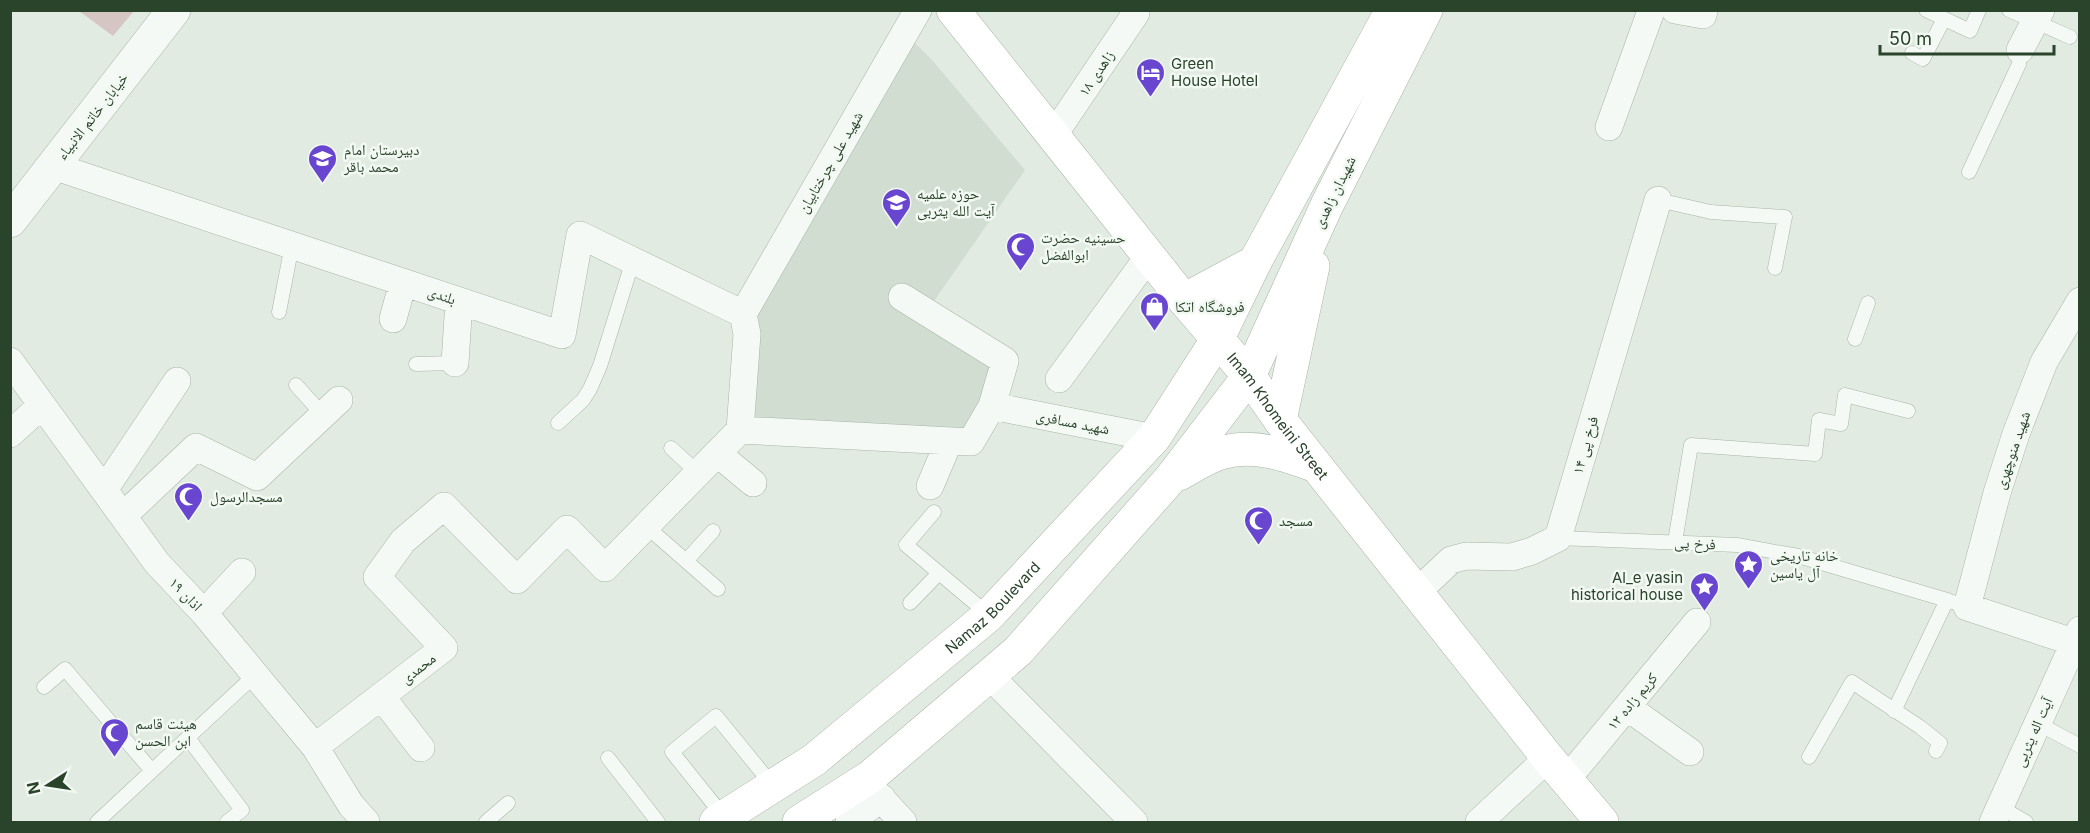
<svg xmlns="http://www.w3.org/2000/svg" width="2090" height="833" viewBox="0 0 2090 833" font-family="Inter,'Noto Naskh Arabic',sans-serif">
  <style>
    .built { fill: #d0ddd0 }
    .green { fill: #d5c6c3 }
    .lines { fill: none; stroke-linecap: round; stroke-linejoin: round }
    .service-casing { stroke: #a7b5a7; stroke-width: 15 }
    .minor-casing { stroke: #a7b5a7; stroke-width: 28 }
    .tertiary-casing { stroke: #a7b5a7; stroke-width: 34 }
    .secondary-casing { stroke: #a7b5a7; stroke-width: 34 }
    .service { stroke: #f5f9f5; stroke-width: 14 }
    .minor { stroke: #f5f9f5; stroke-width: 27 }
    .tertiary { stroke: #f5f9f5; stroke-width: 33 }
    .secondary { stroke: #fff; stroke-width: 33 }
    .labels { text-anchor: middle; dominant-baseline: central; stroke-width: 5; stroke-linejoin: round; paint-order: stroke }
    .poi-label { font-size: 15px; fill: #2a432b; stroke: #f2f8f2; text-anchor: start }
    .street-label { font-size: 15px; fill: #2a432b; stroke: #f2f8f2 }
  </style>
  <rect width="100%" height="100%" fill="#e2ebe2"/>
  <!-- built -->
  <path class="built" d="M 914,42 L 932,60 L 1025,170 L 932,304 L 992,365 L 984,402 L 965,432 L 751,421 L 757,317 Z"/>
  <!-- green -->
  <path class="green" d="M 79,11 L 79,10 L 134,11 L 113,36 Z"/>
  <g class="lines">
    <defs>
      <path id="service" d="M 1926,10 L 1970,31 L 1979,10
        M 2009,10 L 2070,37
        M 1912,53 L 1923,59 L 1944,19
        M 1969,172 L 2019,64 L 2020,50
        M 1658,200 L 1711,212 L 1785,217 L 1775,268
        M 279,312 L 292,245
        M 1855,339 L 1868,303
        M 416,364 L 455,363
        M 296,385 L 323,415
        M 558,423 L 583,400 L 590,389 L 600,366 L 633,260
        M 671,448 L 698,473
        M 934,512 L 906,545 L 989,615
        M 646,526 L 718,589
        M 1558,538 L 1737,545 L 1798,556 L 1947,600 L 1967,607
        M 1675,542 L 1691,445 L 1815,454 L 1819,420 L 1841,424 L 1845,395 L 1908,411
        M 686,561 L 713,531
        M 910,603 L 939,573
        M 44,687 L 65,669 L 152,771
        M 1894,711 L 1947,600
        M 2037,723 L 2080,746
        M 188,738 L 242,810 L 227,822
        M 1809,757 L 1852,682 L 1920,727 L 1940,743 L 1936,751
        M 608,758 L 658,822
        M 2000,807 L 2026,822
        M 724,817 L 672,752 L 716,716 L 773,786
        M 97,822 L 255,675
        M 486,822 L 508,803"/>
      <path id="minor" d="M 1675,10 L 1703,15 L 1704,10
        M 2020,50 L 2041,10
        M 1609,127 L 1651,11
        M 1053,136 L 1136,13 L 1133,10
        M 53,166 L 562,335 L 580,235 L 743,314
        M 743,314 L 747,334 L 740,430 L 971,442 L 992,406 L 1005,361 L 902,297
        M 743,314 L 918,10
        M 393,319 L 403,282
        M 10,361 L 157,563 L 204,613 L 315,747 L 351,805 L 366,822
        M 455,363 L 459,301
        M 1059,379 L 1149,256
        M 992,406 L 1154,438
        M 10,434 L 42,405
        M 717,453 L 753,483
        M 930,486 L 949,441
        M 104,490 L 177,381
        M 123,516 L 196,447 L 257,477 L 339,400
        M 1417,592 L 1451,560 L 1466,556 L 1512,557 L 1532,551 L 1558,538 L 1658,200
        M 204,613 L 242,572
        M 2073,642 L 1967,607 L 1997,493 L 2016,434 L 2044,362 L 2080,301
        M 989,675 L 1134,822
        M 381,696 L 421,748
        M 1627,707 L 1690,752
        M 315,747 L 444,648 L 377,577 L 403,541 L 444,506 L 517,580 L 567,529 L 605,568 L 740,430
        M 1567,779 L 1697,622
        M 864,780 L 903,822
        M 849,822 L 882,798
        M 1479,822 L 1548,758
        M 1993,822 L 2080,630"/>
      <path id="tertiary" d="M 10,221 L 174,10"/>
      <g id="secondary">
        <path id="s1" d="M 953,10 L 1184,300 L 1249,376 L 1280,420 L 1548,758 L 1602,822"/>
        <path d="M 1184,300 L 1255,262"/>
        <path d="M 1280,420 L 1313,266"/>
        <path d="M 1179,474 C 1192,467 1207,457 1221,453 C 1254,443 1286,455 1316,466"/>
        <path id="s2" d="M 716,822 L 814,760 L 989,615 L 1154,438 L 1217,340 L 1255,262 L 1392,10"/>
        <path d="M 799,822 L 870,777 L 1018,651 L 1170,479 L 1249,376 L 1327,205 L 1426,10"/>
      </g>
    </defs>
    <!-- service casing -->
    <use href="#service" class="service-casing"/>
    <!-- minor casing -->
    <use href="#minor" class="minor-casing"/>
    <!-- tertiary casing -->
    <use href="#tertiary" class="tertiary-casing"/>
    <!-- secondary casing -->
    <use href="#secondary" class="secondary-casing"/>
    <!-- service -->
    <use href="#service" class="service"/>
    <!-- minor -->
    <use href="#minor" class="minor"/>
    <!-- tertiary -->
    <use href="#tertiary" class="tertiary"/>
    <!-- secondary -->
    <use href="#secondary" class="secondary"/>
  </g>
  <!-- icons -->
  <defs>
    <symbol id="hotel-pin" viewBox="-11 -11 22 30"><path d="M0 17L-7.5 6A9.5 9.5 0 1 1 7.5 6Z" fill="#6946d0" stroke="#f2f8f2"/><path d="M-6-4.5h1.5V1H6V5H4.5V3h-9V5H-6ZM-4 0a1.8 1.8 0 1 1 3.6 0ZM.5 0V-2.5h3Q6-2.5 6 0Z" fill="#fff"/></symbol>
    <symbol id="school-pin" viewBox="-11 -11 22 30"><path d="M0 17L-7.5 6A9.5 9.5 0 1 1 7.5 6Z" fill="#6946d0" stroke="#f2f8f2"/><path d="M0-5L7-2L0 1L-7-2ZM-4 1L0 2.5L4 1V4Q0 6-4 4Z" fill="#fff"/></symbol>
    <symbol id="university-pin" viewBox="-11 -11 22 30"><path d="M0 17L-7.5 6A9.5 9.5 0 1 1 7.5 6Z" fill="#6946d0" stroke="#f2f8f2"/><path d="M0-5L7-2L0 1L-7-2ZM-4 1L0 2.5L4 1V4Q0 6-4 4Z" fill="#fff"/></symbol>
    <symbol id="mosque-pin" viewBox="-11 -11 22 30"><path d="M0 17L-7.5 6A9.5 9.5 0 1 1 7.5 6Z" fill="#6946d0" stroke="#f2f8f2"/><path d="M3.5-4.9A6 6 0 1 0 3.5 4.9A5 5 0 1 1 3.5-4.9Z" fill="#fff"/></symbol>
    <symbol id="shop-pin" viewBox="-11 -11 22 30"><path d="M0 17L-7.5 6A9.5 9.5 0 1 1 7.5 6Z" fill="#6946d0" stroke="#f2f8f2"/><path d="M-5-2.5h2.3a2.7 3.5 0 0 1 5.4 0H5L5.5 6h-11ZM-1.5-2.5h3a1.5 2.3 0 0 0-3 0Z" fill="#fff"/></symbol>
    <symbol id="sight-pin" viewBox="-11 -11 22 30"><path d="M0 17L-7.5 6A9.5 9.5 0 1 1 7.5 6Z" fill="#6946d0" stroke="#f2f8f2"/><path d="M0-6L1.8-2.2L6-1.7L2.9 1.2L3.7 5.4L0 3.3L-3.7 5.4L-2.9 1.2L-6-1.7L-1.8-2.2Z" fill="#fff"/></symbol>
  </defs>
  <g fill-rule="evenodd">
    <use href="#hotel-pin" x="1134" y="56" width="33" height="45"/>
    <use href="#school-pin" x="306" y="142" width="33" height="45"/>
    <use href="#university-pin" x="880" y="186" width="33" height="45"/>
    <use href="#mosque-pin" x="1004" y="230" width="33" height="45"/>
    <use href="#shop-pin" x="1138" y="290" width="33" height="45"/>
    <use href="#mosque-pin" x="172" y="480" width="33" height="45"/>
    <use href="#mosque-pin" x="1242" y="504" width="33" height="45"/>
    <use href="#sight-pin" x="1732" y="548" width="33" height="45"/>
    <use href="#sight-pin" x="1688" y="570" width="33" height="45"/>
    <use href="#mosque-pin" x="98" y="716" width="33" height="45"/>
  </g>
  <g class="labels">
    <!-- poi labels -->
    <g class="poi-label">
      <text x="1171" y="63">Green<tspan x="1171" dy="17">House Hotel</tspan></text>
      <text x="344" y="149">دبیرستان امام<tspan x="344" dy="17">محمد باقر</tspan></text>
      <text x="917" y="193">حوزه علمیه<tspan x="917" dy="17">آیت الله یثربی</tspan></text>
      <text x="1041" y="237">حسینیه حضرت<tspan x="1041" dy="17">ابوالفضل</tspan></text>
      <text x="1175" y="306">فروشگاه اتکا</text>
      <text x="210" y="496">مسجدالرسول</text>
      <text x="1279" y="520">مسجد</text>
      <text x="1770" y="555">خانه تاریخی<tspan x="1770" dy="17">آل یاسین</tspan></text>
      <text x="1683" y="577" text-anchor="end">Al_e yasin<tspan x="1683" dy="17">historical house</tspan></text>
      <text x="135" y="723">هیئت قاسم<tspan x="135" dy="17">ابن الحسن</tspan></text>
    </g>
    <!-- street labels -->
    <g class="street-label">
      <text transform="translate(1096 73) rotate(-56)">زاهدی ۱۸</text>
      <text transform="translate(92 116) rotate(-52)">خیابان خاتم الانبیاء</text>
      <text transform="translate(830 162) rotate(-60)">شهید علی چرختابیان</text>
      <text transform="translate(1334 192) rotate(-64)">شهیدان زاهدی</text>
      <text transform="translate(442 295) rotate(19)">بلندی</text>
      <text stroke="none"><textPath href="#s1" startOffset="520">Imam Khomeini Street</textPath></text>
      <text transform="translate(1073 422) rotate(11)">شهید مسافری</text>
      <text transform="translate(1585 445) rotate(-74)">فرخ پی ۱۴</text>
      <text transform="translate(2012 450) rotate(-71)">شهید منوچهری</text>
      <text transform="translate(1695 543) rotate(3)">فرخ پی</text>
      <text transform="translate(186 594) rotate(46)">اذان ۱۹</text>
      <text stroke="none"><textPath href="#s2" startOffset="351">Namaz Boulevard</textPath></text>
      <text transform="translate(418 668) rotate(-38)">محمدی</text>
      <text transform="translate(1632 701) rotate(-50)">کریم زاده ۱۲</text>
      <text transform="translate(2033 732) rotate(-66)">آیت اله یثربی</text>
    </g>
  </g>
  <!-- border -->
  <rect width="2090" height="833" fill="none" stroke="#2a432b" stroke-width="24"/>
  <!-- north arrow -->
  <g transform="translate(48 785) rotate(258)" stroke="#f2f8f2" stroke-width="4.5" paint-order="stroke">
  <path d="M0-4.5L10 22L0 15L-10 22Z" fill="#2a432b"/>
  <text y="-9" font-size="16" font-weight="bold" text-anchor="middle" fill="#2a432b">N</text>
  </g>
  <!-- scale -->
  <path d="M1880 45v9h174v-9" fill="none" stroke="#2a432b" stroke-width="3"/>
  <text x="1889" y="45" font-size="18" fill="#2a432b" stroke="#f2f8f2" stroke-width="4.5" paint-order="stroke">50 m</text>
</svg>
